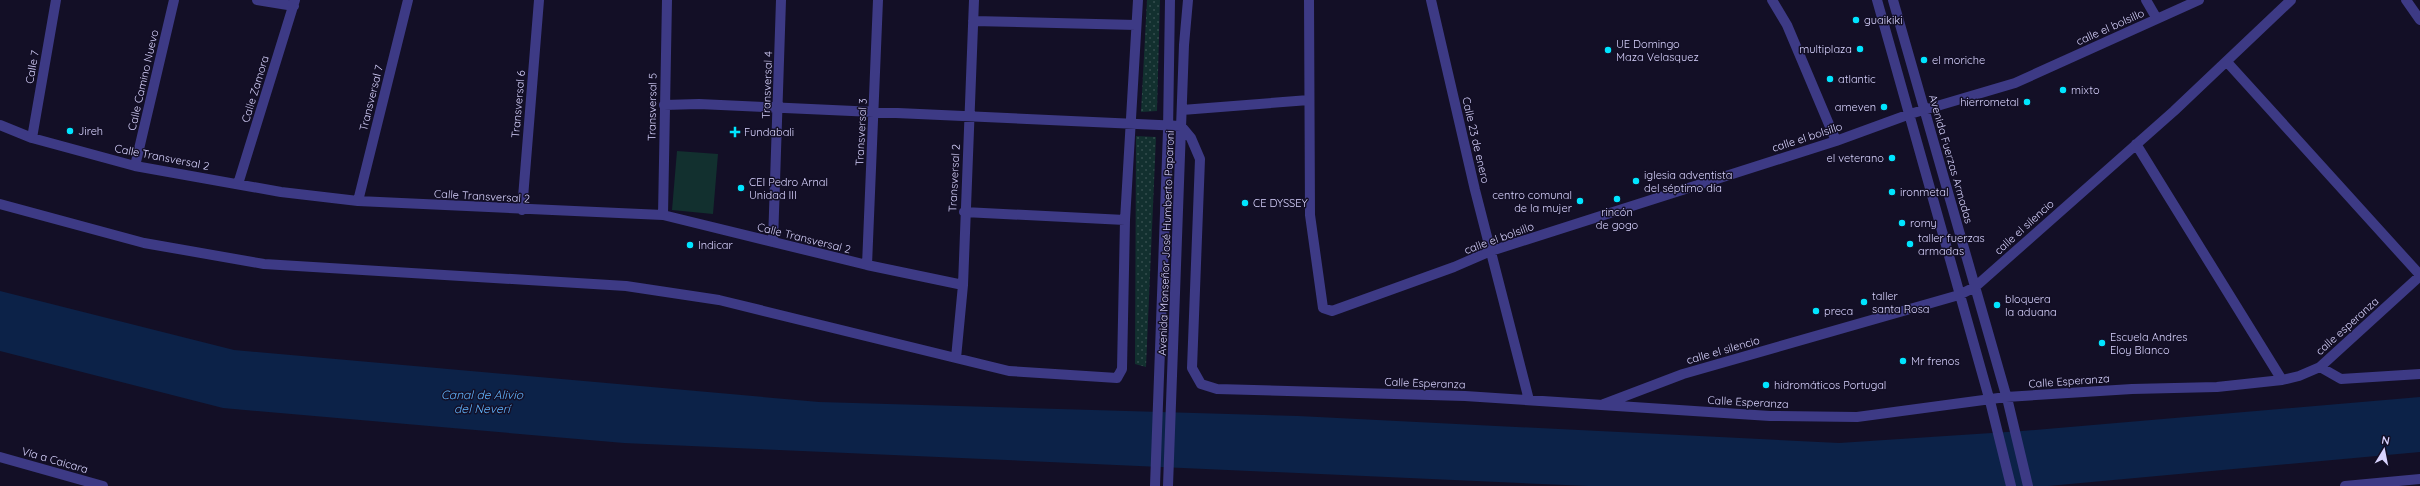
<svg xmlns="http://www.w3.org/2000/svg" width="2420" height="486" viewBox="0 0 2420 486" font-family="Quicksand,sans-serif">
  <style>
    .grass { fill: #12302f }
    .park { fill: url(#park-dots) }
    .water { fill: #0c2248 }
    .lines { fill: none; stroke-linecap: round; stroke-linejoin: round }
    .minor { stroke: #3d3a85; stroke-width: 10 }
    .poi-dot { fill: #00e5ff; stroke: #130f26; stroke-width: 1.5 }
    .labels { text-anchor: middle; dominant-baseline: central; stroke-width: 3; stroke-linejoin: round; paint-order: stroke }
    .poi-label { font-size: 11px; fill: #d9d4ff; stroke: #130f26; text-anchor: start }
    .street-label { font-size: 11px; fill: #d9d4ff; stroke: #130f26 }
    .water-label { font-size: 12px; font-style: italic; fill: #62b6ff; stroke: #130f26 }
  </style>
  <defs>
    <pattern id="park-dots" width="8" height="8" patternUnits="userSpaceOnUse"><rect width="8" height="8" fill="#12302f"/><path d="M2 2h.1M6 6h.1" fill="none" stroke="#344d4e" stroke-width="1.8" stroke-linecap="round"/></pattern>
  </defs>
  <rect width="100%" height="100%" fill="#130f26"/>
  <!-- grass -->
  <path class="grass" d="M 677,151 L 718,154 L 713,214 L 672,210 Z"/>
  <!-- park -->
  <path class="park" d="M 1147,0 L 1160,0 L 1157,111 L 1141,112 Z
    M 1136,136 L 1156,137 L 1146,367 L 1135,364 Z"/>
  <!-- water -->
  <path class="water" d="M 0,291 L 234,350 L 819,402 L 1298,416 L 1839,443 L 2022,431 L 2420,397 L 2420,452 L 2048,486 L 1588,486 L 624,443 L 223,408 L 0,351 Z"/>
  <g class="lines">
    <!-- minor -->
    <path class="minor" d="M 257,0 L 294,6
      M 1309,0 L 1310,215 L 1323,308 L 1332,311 L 1454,267 L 1491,251 L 1836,141 L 1910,114 L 2015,83 L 2199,0
      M 1431,0 L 1475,190 L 1529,400
      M 1772,0 L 1787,25 L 1836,141
      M 1877,0 L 1991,405 L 2011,486
      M 1893,0 L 2008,402 L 2028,486
      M 2146,0 L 2157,19
      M 2406,0 L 2420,20
      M 973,21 L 1136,25
      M 2227,62 L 2420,275
      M 664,105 L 699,104 L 1181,126 L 1191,138 L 1200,159 L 1192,368 L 1201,384 L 1217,389 L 1465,396 L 1770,416 L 1857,417 L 2006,397 L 2132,389 L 2217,387 L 2282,380 L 2136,144
      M 1182,110 L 1309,100
      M 0,125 L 32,138 L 135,166 L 281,192 L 358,201 L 663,215 L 867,265 L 963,285
      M 32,138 L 56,0
      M 135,166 L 174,0
      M 238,184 L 295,0
      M 358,201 L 408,0
      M 0,204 L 144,243 L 264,264 L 626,286 L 719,300 L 1009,371 L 1117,378 L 1122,369 L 1125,220 L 1138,0
      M 522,210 L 539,0
      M 964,212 L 1125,220
      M 663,215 L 667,0
      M 773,242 L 781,0
      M 867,265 L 878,0
      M 956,358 L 963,285 L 974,0
      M 2320,367 L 2341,379 L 2420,374
      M 2282,380 L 2299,376 L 2320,367 L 2420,276
      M 1604,404 L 1683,374 L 1959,295 L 1975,287 L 2174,111 L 2291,0
      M 0,457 L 103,486
      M 1155,486 L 1168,131 L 1170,0
      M 1168,486 L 1184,45 L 1188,0
      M 2345,486 L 2420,479"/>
  </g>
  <!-- markers -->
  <g class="poi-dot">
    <circle cx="1856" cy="20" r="4"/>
    <circle cx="1860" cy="49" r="4"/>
    <circle cx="1608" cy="50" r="4"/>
    <circle cx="1924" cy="60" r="4"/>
    <circle cx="1830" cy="79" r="4"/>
    <circle cx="2063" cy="90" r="4"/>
    <circle cx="2027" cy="102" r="4"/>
    <circle cx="1884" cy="107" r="4"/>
    <circle cx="70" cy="131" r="4"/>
    <path d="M733 126h4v4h4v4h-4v4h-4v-4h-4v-4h4z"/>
    <circle cx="1892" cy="158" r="4"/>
    <circle cx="1636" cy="181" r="4"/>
    <circle cx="741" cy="188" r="4"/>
    <circle cx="1892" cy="192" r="4"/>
    <circle cx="1617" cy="199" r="4"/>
    <circle cx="1580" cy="201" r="4"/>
    <circle cx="1245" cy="203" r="4"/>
    <circle cx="1902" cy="223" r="4"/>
    <circle cx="1910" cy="244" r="4"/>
    <circle cx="690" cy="245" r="4"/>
    <circle cx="1864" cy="302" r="4"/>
    <circle cx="1997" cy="305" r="4"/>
    <circle cx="1816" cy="311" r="4"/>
    <circle cx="2102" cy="343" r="4"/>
    <circle cx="1903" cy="361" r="4"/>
    <circle cx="1766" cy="385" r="4"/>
  </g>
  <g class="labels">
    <!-- poi labels -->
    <g class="poi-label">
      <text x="1864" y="20">guaikiki</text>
      <text x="1616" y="44">UE Domingo<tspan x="1616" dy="13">Maza Velasquez</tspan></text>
      <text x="1852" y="49" text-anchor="end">multiplaza</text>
      <text x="1932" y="60">el moriche</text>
      <text x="1838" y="79">atlantic</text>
      <text x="2071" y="90">mixto</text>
      <text x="2019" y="102" text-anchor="end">hierrometal</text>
      <text x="1876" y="107" text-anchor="end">ameven</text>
      <text x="78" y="131">Jireh</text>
      <text x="744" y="132">Fundabali</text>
      <text x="1884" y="158" text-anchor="end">el veterano</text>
      <text x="1644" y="175">iglesia adventista<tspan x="1644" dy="13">del séptimo día</tspan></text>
      <text x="749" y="182">CEI Pedro Arnal<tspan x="749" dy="13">Unidad III</tspan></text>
      <text x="1900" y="192">ironmetal</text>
      <text x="1572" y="195" text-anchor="end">centro comunal<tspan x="1572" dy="13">de la mujer</tspan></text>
      <text x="1253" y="203">CE DYSSEY</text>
      <text x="1617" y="212" text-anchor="middle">rincón<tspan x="1617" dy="13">de gogo</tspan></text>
      <text x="1910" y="223">romy</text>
      <text x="1918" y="238">taller fuerzas<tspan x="1918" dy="13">armadas</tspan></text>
      <text x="698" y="245">Indicar</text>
      <text x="1872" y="296">taller<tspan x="1872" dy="13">santa Rosa</tspan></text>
      <text x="2005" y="299">bloquera<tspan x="2005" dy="13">la aduana</tspan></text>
      <text x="1824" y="311">preca</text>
      <text x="2110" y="337">Escuela Andres<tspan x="2110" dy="13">Eloy Blanco</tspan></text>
      <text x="1911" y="361">Mr frenos</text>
      <text x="1774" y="385">hidromáticos Portugal</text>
    </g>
    <!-- street labels -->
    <g class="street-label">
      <text transform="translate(2110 27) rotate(-24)">calle el bolsillo</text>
      <text transform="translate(32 67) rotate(-80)">Calle 7</text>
      <text transform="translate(143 80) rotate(-77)">Calle Camino Nuevo</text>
      <text transform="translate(767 85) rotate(-88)">Transversal 4</text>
      <text transform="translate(255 89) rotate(-73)">Calle Zamora</text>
      <text transform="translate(371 98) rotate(-76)">Transversal 7</text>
      <text transform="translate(518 104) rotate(-85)">Transversal 6</text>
      <text transform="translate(652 107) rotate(-89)">Transversal 5</text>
      <text transform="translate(861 132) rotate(-87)">Transversal 3</text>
      <text transform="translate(1807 137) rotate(-18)">calle el bolsillo</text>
      <text transform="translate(1476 140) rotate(77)">Calle 23 de enero</text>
      <text transform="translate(162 157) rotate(11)">Calle Transversal 2</text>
      <text transform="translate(1951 159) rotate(74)">Avenida Fuerzas Armadas</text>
      <text transform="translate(954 178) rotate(-87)">Transversal 2</text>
      <text transform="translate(482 196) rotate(3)">Calle Transversal 2</text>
      <text transform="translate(2024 227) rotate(-42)">calle el silencio</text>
      <text transform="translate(804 238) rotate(14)">Calle Transversal 2</text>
      <text transform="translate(1499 238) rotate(-20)">calle el bolsillo</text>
      <text transform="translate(1166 243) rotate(-88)">Avenida Monseñor José Humberto Paparoni</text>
      <text transform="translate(2347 326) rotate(-42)">calle esperanza</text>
      <text transform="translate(1723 350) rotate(-16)">calle el silencio</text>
      <text transform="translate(2069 381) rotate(-4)">Calle Esperanza</text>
      <text transform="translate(1425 383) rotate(2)">Calle Esperanza</text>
      <text transform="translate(1748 402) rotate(3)">Calle Esperanza</text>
      <text transform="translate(55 460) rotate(16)">Vía a Caicara</text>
    </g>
    <!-- water labels -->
    <g class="water-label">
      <text x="482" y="394">Canal de Alivio<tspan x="482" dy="14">del Neverí</tspan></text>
    </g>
  </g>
  <!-- north arrow -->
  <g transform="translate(2384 450) rotate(10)" stroke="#130f26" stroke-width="3" paint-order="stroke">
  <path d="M0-3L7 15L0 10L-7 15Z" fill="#d9d4ff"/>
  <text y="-6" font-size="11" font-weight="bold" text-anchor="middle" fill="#d9d4ff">N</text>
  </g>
</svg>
